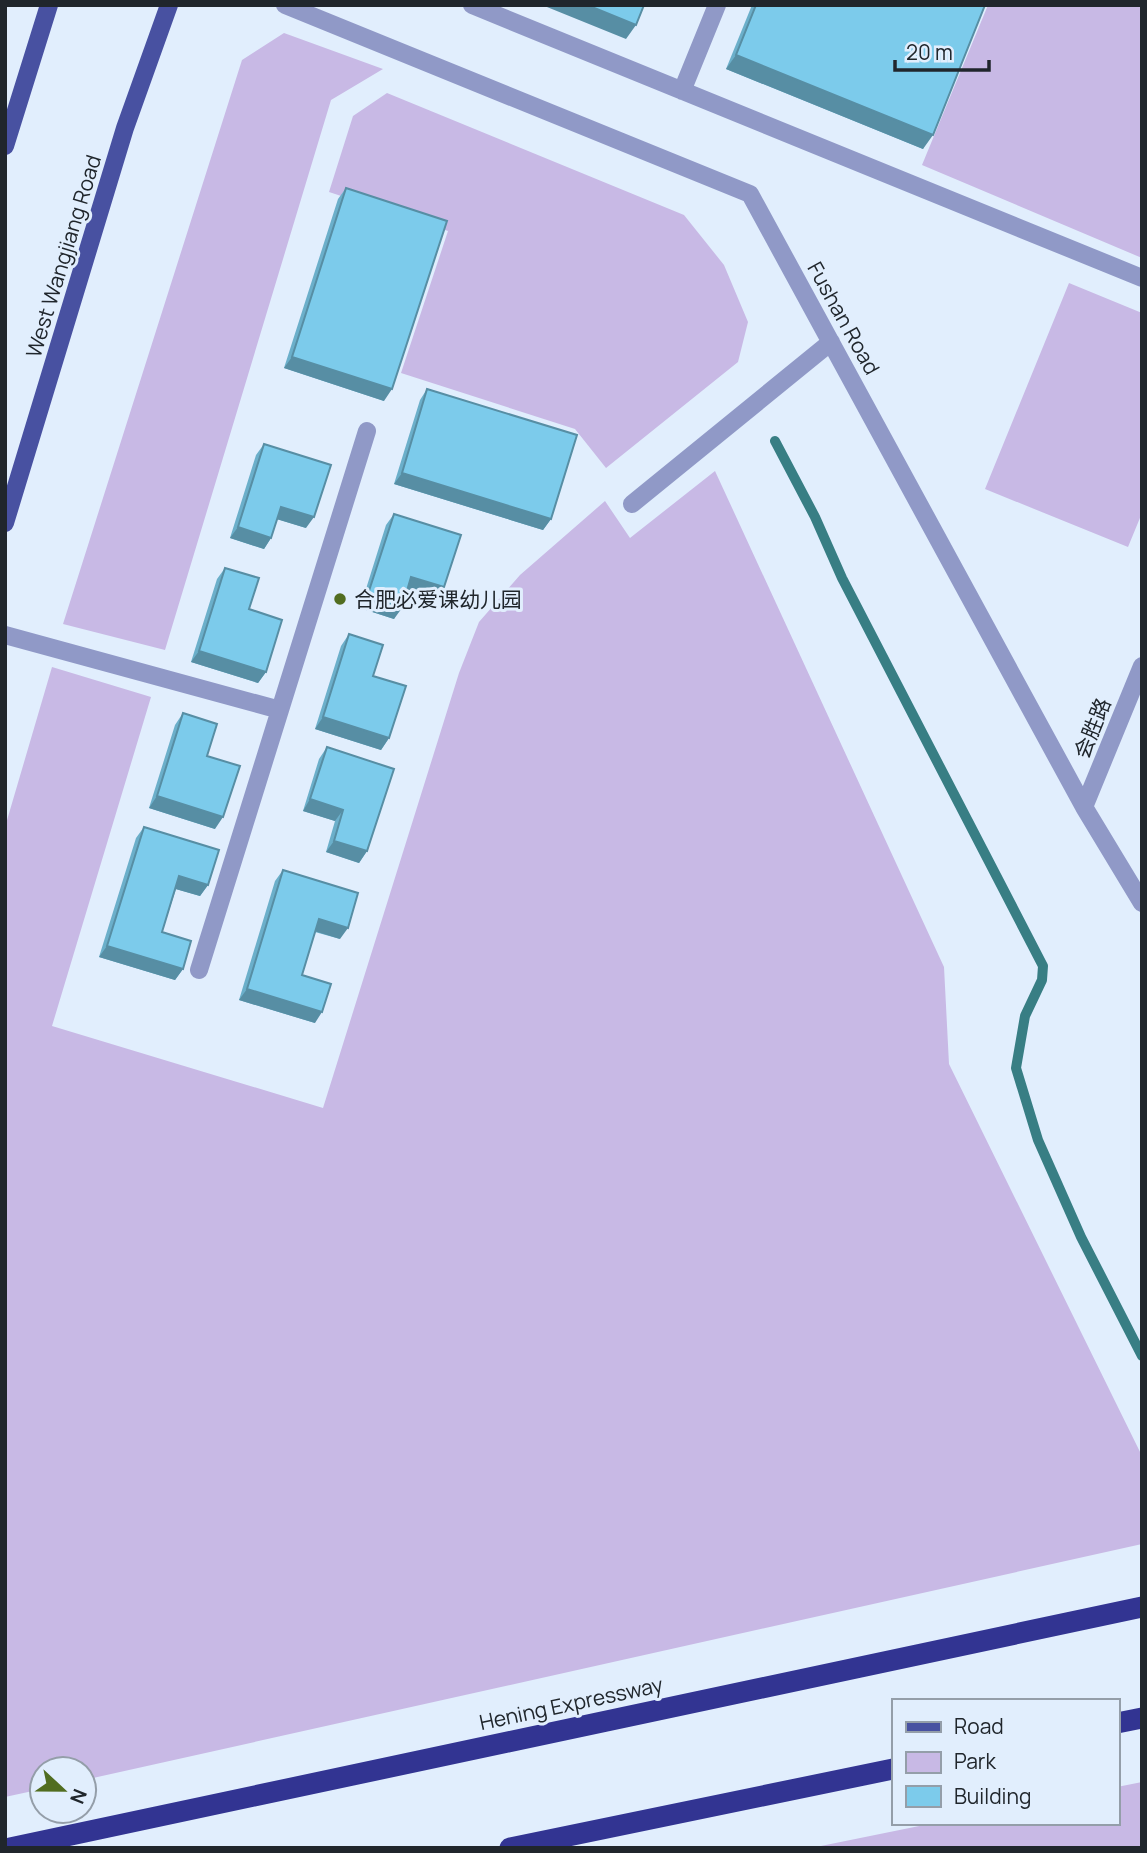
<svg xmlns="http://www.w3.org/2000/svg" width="1147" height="1853" viewBox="0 0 1147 1853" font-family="Manrope,'Noto Sans SC',sans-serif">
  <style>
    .green { fill: #c8b9e5 }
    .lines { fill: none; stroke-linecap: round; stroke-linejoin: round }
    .stream { stroke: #387e84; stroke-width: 10 }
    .minor { stroke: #9099c7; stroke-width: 18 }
    .major { stroke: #4851a1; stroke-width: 18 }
    .highway { stroke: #323492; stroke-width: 21 }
    .wall { fill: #6bafca }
    .shaded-wall { fill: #578ea4 }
    .building { fill: #7ccbeb; stroke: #578ea4; stroke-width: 2 }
    .poi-dot { fill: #516d20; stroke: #e1eefd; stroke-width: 2.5 }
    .labels { text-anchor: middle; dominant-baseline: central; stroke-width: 6; stroke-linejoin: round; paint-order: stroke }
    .street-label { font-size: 21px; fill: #20262c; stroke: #e1eefd }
    .poi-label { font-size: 21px; fill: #20262c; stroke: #e1eefd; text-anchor: start }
  </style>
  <rect width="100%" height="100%" fill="#e1eefd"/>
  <!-- green -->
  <path class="green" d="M 988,5 L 1142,5 L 1142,258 L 922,165 Z
    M 284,33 L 383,69 L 331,100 L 165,650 L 63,624 L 242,60 Z
    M 387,93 L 684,215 L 724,265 L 748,322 L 738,362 L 606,468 L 575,429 L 401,373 L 448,231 L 329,192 L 353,116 Z
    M 1069,283 L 1142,313 L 1142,513 L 1128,547 L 985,489 Z
    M 715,471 L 944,967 L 949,1064 L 1142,1456 L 1142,1544 L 84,1780 L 84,1769 L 42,1769 L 42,1789 L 5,1797 L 5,827 L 52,667 L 151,697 L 52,1026 L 323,1108 L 459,673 L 479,622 L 520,575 L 605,501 L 630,538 Z
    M 1142,1782 L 1142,1848 L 811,1848 L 934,1823 L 1117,1823 L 1117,1787 Z"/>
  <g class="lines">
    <!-- stream -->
    <path class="stream" d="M 775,441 L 815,517 L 842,578 L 1043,966 L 1042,980 L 1025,1016 L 1016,1068 L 1038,1140 L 1081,1237 L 1142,1356"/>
    <!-- minor -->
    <path class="minor" d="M 285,5 L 750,194 L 1084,807 L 1142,903
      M 472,5 L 1142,278
      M 682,91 L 717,5
      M 632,504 L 831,342
      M 5,635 L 280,710 L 367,431
      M 1084,807 L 1142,666
      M 199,970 L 280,710"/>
    <!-- major -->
    <path class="major" d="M 5,146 L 49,5
      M 5,523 L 125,128 L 169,5"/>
    <!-- highway -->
    <path class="highway" d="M 1117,1723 L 1142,1718
      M 10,1848 L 1142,1607
      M 510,1848 L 893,1769"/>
  </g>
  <!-- wall -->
  <path class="wall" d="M 752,5 L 985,5 L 923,149 L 726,69 Z
    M 346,188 L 384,401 L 284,368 L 338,199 Z
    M 427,389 L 551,519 L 543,530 L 394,484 L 420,400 Z
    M 264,444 L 306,528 L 277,519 L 271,538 L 264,549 L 230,538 L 256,455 Z
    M 394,514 L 436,598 L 407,589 L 394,619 L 360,608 L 386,525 Z
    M 225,568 L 249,609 L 266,672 L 258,683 L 191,662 L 217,579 Z
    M 349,634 L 373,676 L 389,738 L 381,750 L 315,729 L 341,646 Z
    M 183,713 L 207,756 L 215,829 L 149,808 L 175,725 Z
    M 327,747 L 367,851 L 359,863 L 326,852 L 335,821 L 303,811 L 319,759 Z
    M 144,827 L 208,885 L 200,896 L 176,889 L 162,932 L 183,969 L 175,980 L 99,957 L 136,838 Z
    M 283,870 L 340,939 L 315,932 L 302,975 L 315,1023 L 239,1000 L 275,881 Z"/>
  <!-- shaded-wall -->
  <path class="shaded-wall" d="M 542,5 L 587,5 L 636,25 L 626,39 Z
    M 736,55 L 933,135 L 923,149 L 726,69 Z
    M 292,357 L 392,389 L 384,401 L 284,368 Z
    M 402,473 L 551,519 L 543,530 L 394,484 Z
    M 281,507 L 314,517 L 306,528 L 273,518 Z
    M 238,527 L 271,538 L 264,549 L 230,538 Z
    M 411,577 L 444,587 L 436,598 L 403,588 Z
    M 367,597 L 402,608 L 394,619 L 360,608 Z
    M 199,651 L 266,672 L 258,683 L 191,662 Z
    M 323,717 L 389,738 L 381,750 L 315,729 Z
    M 157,796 L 223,817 L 215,829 L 149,808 Z
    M 310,799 L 343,810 L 335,821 L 303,811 Z
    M 334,841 L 367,851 L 359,863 L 326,852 Z
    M 179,876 L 208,885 L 200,896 L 172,888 Z
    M 319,919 L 348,928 L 340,939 L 311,930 Z
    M 107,946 L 183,969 L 175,980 L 99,957 Z
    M 247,989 L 322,1012 L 315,1023 L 239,1000 Z"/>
  <!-- building -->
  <path class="building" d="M 587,5 L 644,5 L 636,25 Z
    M 756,5 L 985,5 L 933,135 L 736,55 Z
    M 346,188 L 447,221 L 392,389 L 292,357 Z
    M 427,389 L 577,435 L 551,519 L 402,473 Z
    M 264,444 L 331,465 L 314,517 L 281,507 L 271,538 L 238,527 Z
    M 394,514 L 461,535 L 444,587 L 411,577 L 402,608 L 367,597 Z
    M 225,568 L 259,578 L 249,609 L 282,620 L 266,672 L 199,651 Z
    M 349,634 L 383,645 L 373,676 L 406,686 L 389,738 L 323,717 Z
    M 183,713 L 217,724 L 207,756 L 240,766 L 223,817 L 157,796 Z
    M 327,747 L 394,769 L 367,851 L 334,841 L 343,810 L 310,799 Z
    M 144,827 L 219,850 L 208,885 L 179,876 L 162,932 L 191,941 L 183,969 L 107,946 Z
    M 283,870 L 358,893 L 348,928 L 319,919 L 302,975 L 331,984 L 322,1012 L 247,989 Z"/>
  <!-- markers -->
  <circle class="poi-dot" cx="340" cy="599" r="7"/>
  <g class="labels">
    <!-- street labels -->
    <g class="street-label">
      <text transform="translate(63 256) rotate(-73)">West Wangjiang Road</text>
      <text transform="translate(844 318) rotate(61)">Fushan Road</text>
      <text transform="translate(1092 728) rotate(-68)">会胜路</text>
      <text transform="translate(571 1703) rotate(-12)">Hening Expressway</text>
    </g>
    <!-- poi labels -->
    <g class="poi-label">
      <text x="354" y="599">合肥必爱课幼儿园</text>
    </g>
  </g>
  <!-- border -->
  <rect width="1147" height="1853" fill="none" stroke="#20262c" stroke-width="14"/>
  <!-- legend -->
  <rect x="892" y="1699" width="228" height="126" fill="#e1eefd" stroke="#949ea9" stroke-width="2"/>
  <rect x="906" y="1722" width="35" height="10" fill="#4851a1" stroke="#949ea9" stroke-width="2"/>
  <text x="954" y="1734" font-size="21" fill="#20262c">Road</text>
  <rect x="906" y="1752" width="35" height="21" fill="#c8b9e5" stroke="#949ea9" stroke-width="2"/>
  <text x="954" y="1769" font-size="21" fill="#20262c">Park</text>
  <rect x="906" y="1786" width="35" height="21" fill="#7ccbeb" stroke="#949ea9" stroke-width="2"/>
  <text x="954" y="1804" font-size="21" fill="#20262c">Building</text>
  <!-- north arrow -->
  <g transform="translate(63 1790) rotate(112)"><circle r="33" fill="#e1eefd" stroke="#949ea9" stroke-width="2"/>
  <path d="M0-5L12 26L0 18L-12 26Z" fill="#516d20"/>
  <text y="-10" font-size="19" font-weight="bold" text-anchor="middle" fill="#20262c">N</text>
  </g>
  <!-- scale -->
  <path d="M895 60v10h94v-10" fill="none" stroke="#20262c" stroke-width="3.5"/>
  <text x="906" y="60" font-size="21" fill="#20262c" stroke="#e1eefd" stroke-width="5" paint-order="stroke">20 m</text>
</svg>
